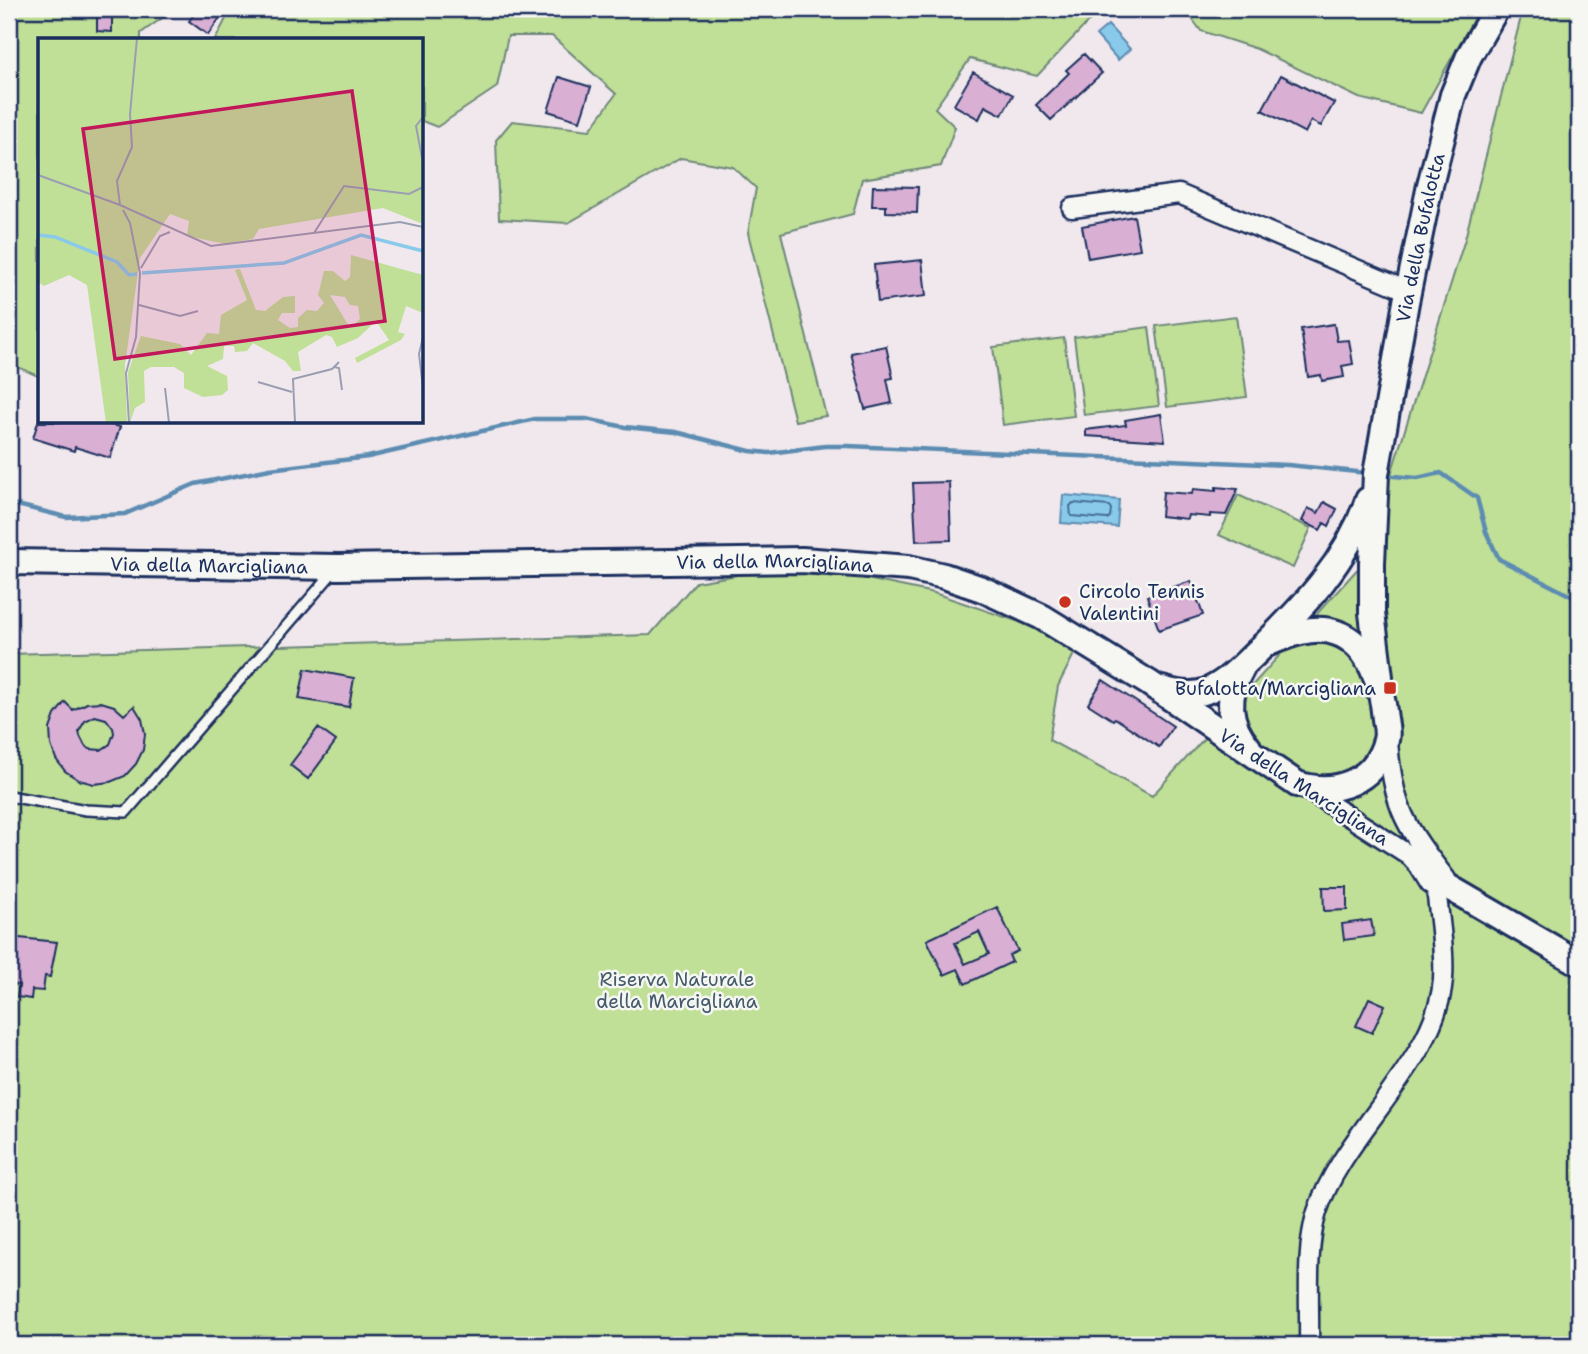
<svg xmlns="http://www.w3.org/2000/svg" width="1588" height="1354" viewBox="0 0 1588 1354" font-family="'Shantell Sans',sans-serif">
  <style>
    .green { fill: #c0df97; stroke: #6e877a; stroke-width: 2 }
    .water { fill: #89caea; stroke: #5d8cb2; stroke-width: 2 }
    .lines { fill: none; stroke-linecap: round; stroke-linejoin: round }
    .shore { stroke: #476d96; stroke-width: 2 }
    .stream { stroke: #5d8cb2; stroke-width: 4.5 }
    .building { fill: #d9afd4; stroke: #1b2f5e; stroke-width: 2; fill-rule: evenodd }
    .lane-casing { stroke: #1b2f5e; stroke-width: 14 }
    .street-casing { stroke: #1b2f5e; stroke-width: 23 }
    .secondary-casing { stroke: #1b2f5e; stroke-width: 30 }
    .lane { stroke: #f6f6f2; stroke-width: 9 }
    .street { stroke: #f6f6f2; stroke-width: 18 }
    .secondary { stroke: #f6f6f2; stroke-width: 24 }
    .poi-dot { fill: #c8321e; stroke: #f6f6f2; stroke-width: 2.5 }
    .labels { text-anchor: middle; dominant-baseline: central; stroke-width: 5; stroke-linejoin: round; paint-order: stroke }
    .street-label { font-size: 19px; fill: #1b2f5e; stroke: #f6f6f2 }
    .poi-label { font-size: 19px; fill: #1b2f5e; stroke: #f6f6f2; text-anchor: start }
    .park-label { font-size: 19px; fill: #445b6c; stroke: #f6f6f2 }
    .inset-river { fill: none; stroke: #89caea; stroke-width: 3.5 }
    .inset-road { fill: none; stroke: #9b9eb3; stroke-width: 2 }
    .view { fill: #c2185b; fill-opacity: 0.15; stroke: #c2185b; stroke-width: 3.5 }
    .inset-edge { fill: none; stroke: #1b2f5e; stroke-width: 3.5 }
  </style>
  <rect width="100%" height="100%" fill="#f0e8ec"/>
  <filter id="ink" filterUnits="userSpaceOnUse"><feTurbulence type="fractalNoise" baseFrequency=".0143" numOctaves="2"/><feDisplacementMap in="SourceGraphic" scale="14" xChannelSelector="R" yChannelSelector="G"/><feConvolveMatrix kernelMatrix="1 2 1 2 8 2 1 2 1" color-interpolation-filters="sRGB"/></filter>
  <g filter="url(#ink)">
    <!-- green -->
    <path class="green" d="M 9,9 L 175,9 L 141,33 L 141,40 L 40,40 L 40,377 L 9,363 Z
      M 231,9 L 1097,9 L 1093,17 L 1037,76 L 970,59 L 935,108 L 955,127 L 941,166 L 862,179 L 853,214 L 781,233 L 826,416 L 795,421 L 748,233 L 756,188 L 733,167 L 681,158 L 568,223 L 499,219 L 496,140 L 512,121 L 590,130 L 616,94 L 552,36 L 508,36 L 497,87 L 437,127 L 422,121 L 422,40 L 215,40 Z
      M 1185,9 L 1479,9 L 1421,113 L 1359,98 L 1257,49 L 1201,31 Z
      M 1523,9 L 1579,9 L 1579,1345 L 9,1345 L 9,654 L 650,635 L 696,582 L 761,571 L 862,578 L 934,593 L 1046,631 L 1076,650 L 1058,686 L 1049,740 L 1152,796 L 1363,563 L 1465,239 Z
      M 1236,316 L 1247,397 L 1167,407 L 1156,326 Z
      M 1149,327 L 1159,406 L 1084,415 L 1074,337 Z
      M 1064,338 L 1074,416 L 1003,425 L 993,347 Z
      M 1238,495 L 1311,528 L 1293,568 L 1219,535 Z"/>
    <!-- water -->
    <path class="water" d="M 1108,25 L 1130,49 L 1118,60 L 1096,35 Z
      M 1063,495 L 1119,500 L 1117,527 L 1061,523 Z"/>
    <g class="lines">
      <!-- shore -->
      <path class="shore" d="M 1073,503 L 1109,506 L 1111,509 L 1110,517 L 1107,519 L 1071,516 L 1070,506 Z"/>
      <!-- stream -->
      <path class="stream" d="M 1383,475 L 1417,478 L 1441,473 L 1477,498 L 1486,532 L 1499,559 L 1579,600
        M 9,503 L 66,517 L 125,514 L 195,484 L 270,469 L 368,457 L 535,419 L 586,419 L 625,427 L 676,432 L 750,451 L 769,453 L 825,446 L 848,446 L 1288,465 L 1367,473"/>
    </g>
    <!-- building -->
    <path class="building" d="M 198,9 L 226,9 L 208,35 L 189,21 Z
      M 97,12 L 112,12 L 112,32 L 97,31 Z
      M 1084,54 L 1102,73 L 1051,120 L 1036,105 L 1069,73 L 1066,70 Z
      M 973,72 L 1013,95 L 1002,115 L 985,106 L 979,119 L 954,105 Z
      M 1281,75 L 1334,103 L 1321,126 L 1311,121 L 1305,133 L 1262,110 Z
      M 559,77 L 591,87 L 580,121 L 548,111 Z
      M 873,186 L 918,187 L 917,213 L 886,212 L 886,206 L 872,206 Z
      M 1134,216 L 1140,249 L 1088,258 L 1082,226 Z
      M 922,260 L 926,296 L 878,302 L 874,265 Z
      M 1334,324 L 1337,341 L 1349,340 L 1353,364 L 1342,366 L 1344,377 L 1322,381 L 1321,375 L 1308,377 L 1301,329 Z
      M 886,346 L 893,378 L 887,379 L 892,403 L 865,409 L 851,353 Z
      M 1161,414 L 1165,441 L 1086,436 L 1086,430 L 1126,425 L 1125,420 Z
      M 38,422 L 102,422 L 120,427 L 110,458 L 75,447 L 74,451 L 33,438 Z
      M 949,482 L 951,540 L 916,541 L 913,483 Z
      M 1216,487 L 1238,489 L 1226,515 L 1210,514 L 1210,517 L 1188,515 L 1187,519 L 1161,516 L 1163,492 L 1192,494 L 1193,489 L 1216,491 Z
      M 1324,502 L 1337,509 L 1329,526 L 1324,523 L 1320,530 L 1302,521 L 1308,508 L 1318,513 Z
      M 1191,581 L 1203,615 L 1159,630 L 1147,596 Z
      M 305,669 L 354,678 L 349,707 L 299,699 Z
      M 1103,680 L 1173,726 L 1159,747 L 1115,718 L 1113,720 L 1088,704 Z
      M 65,702 L 73,710 L 87,703 L 101,702 L 114,706 L 124,715 L 134,706 L 142,719 L 145,734 L 143,750 L 136,764 L 125,776 L 110,782 L 94,784 L 79,780 L 65,771 L 56,759 L 51,745 L 50,729 L 55,715 ZM 95,716 L 106,719 L 113,728 L 114,733 L 110,744 L 101,750 L 90,749 L 85,746 L 80,736 L 79,731 L 85,721 Z
      M 318,728 L 336,741 L 308,779 L 290,765 Z
      M 1323,887 L 1347,887 L 1347,910 L 1324,911 Z
      M 997,907 L 1018,951 L 1009,955 L 1012,962 L 965,984 L 958,969 L 944,975 L 927,940 ZM 979,932 L 989,954 L 965,964 L 955,943 Z
      M 1371,920 L 1374,936 L 1344,940 L 1342,924 Z
      M 10,937 L 57,942 L 50,977 L 45,976 L 43,991 L 32,990 L 31,999 L 17,997 L 19,985 L 9,984 Z
      M 1369,998 L 1385,1005 L 1372,1033 L 1356,1026 Z"/>
    <g class="lines">
      <defs>
        <path id="lane" d="M 9,796 L 86,810 L 126,812 L 334,571"/>
        <path id="street" d="M 1072,208 L 1179,194 L 1408,291
          M 1303,787 L 1409,855 L 1419,866 L 1430,884 L 1442,888 L 1445,885 L 1446,879 C 1406,827 1393,809 1388,742
          M 1309,1345 C 1310,1305 1305,1250 1317,1212 C 1342,1134 1438,1060 1443,979 C 1445,949 1439,917 1436,888"/>
        <g id="secondary">
          <path id="s1" d="M 9,562 L 338,567 L 802,560 L 909,568 L 944,576 L 982,589 L 1042,617 L 1149,683 L 1297,784 C 1336,796 1375,782 1386,740 C 1388,733 1386,725 1385,719 C 1382,688 1371,645 1337,633 C 1313,624 1286,636 1264,645"/>
          <path d="M 1242,668 C 1226,695 1227,722 1248,747"/>
          <path id="s2" d="M 1380,677 L 1372,613 L 1372,563 L 1376,474 L 1406,302 L 1430,185 L 1453,95 L 1469,56 L 1496,9"/>
          <path d="M 1162,689 C 1178,694 1194,697 1209,690 C 1229,681 1244,664 1259,650 C 1304,606 1347,562 1368,500"/>
          <path d="M 1445,885 L 1579,963"/>
        </g>
      </defs>
      <!-- lane casing -->
      <use href="#lane" class="lane-casing"/>
      <!-- street casing -->
      <use href="#street" class="street-casing"/>
      <!-- secondary casing -->
      <use href="#secondary" class="secondary-casing"/>
      <!-- lane -->
      <use href="#lane" class="lane"/>
      <!-- street -->
      <use href="#street" class="street"/>
      <!-- secondary -->
      <use href="#secondary" class="secondary"/>
    </g>
  </g>
  <!-- markers -->
  <g class="poi-dot">
    <circle cx="1065" cy="602" r="7"/>
    <rect x="1383" y="681" width="14" height="14" rx="3.5"/>
  </g>
  <g class="labels">
    <!-- street labels -->
    <g class="street-label">
      <text stroke="none"><textPath href="#s2" startOffset="444">Via della Bufalotta</textPath></text>
      <text stroke="none"><textPath href="#s1" startOffset="766">Via della Marcigliana</textPath></text>
      <text stroke="none"><textPath href="#s1" startOffset="200">Via della Marcigliana</textPath></text>
      <text transform="translate(1304 787) rotate(33)">Via della Marcigliana</text>
    </g>
    <!-- poi labels -->
    <g class="poi-label">
      <text x="1079" y="591">Circolo Tennis<tspan x="1079" dy="22">Valentini</tspan></text>
      <text x="1376" y="688" text-anchor="end">Bufalotta/Marcigliana</text>
    </g>
    <!-- park labels -->
    <g class="park-label">
      <text x="677" y="979">Riserva Naturale<tspan x="677" dy="22">della Marcigliana</tspan></text>
    </g>
  </g>
  <!-- overview -->
  <g transform="translate(38 38)">
    <rect width="385" height="385" fill="#f0e8ec"/>
    <path d="M 0,0 L 385,0 L 385,186 L 345,170 L 221,191 L 215,201 L 187,206 L 149,198 L 151,183 L 132,176 L 102,220 L 87,327 L 89,385 L 68,385 L 49,247 L 31,237 L 6,248 L 0,244 ZM 313,217 L 385,237 L 385,275 L 368,268 L 360,294 L 367,296 L 363,302 L 319,325 L 317,320 L 351,302 L 338,283 L 320,300 L 299,309 L 294,299 L 288,297 L 260,314 L 263,333 L 255,333 L 247,323 L 215,305 L 209,313 L 197,314 L 196,308 L 186,308 L 185,321 L 169,328 L 189,338 L 190,352 L 184,357 L 165,359 L 146,350 L 146,335 L 136,329 L 113,329 L 106,333 L 107,364 L 97,370 L 92,385 L 90,334 L 103,298 L 142,306 L 153,317 L 169,295 L 181,296 L 183,277 L 209,262 L 197,232 L 202,231 L 218,272 L 227,273 L 245,259 L 257,258 L 257,275 L 244,275 L 240,282 L 252,290 L 260,289 L 260,280 L 269,272 L 279,273 L 286,265 L 280,257 L 286,233 L 295,233 L 307,243 L 312,239 ZM 292,257 L 307,259 L 312,267 L 320,268 L 322,281 L 312,290 Z" fill="#c0df97" fill-rule="evenodd"/>
    <path class="inset-river" d="M 0,197 L 17,199 L 79,224 L 91,237 L 99,236M 104,235 L 246,225 L 323,197 L 385,213"/>
    <path class="inset-road" d="M 385,79 L 378,88 L 385,125M 0,137 L 82,167 L 173,208 L 362,184 L 385,189M 82,167 L 79,143 L 94,109 L 92,76 L 99,0M 85,172 L 92,185 L 102,235 L 98,299 L 88,335 L 91,385M 276,195 L 306,148 L 371,156 L 385,149M 103,230 L 122,198 L 132,194M 101,267 L 142,278 L 160,273M 385,299 L 381,316 L 385,350M 296,329 L 301,330 L 304,352M 220,344 L 254,354M 127,350 L 131,385M 257,385 L 255,341 L 294,331 L 301,324"/>
    <path class="view" d="M 314,53 L 347,283 L 77,321 L 45,91 Z"/>
    <rect width="385" height="385" class="inset-edge"/>
  </g>
  <!-- margin -->
  <rect width="1588" height="1354" fill="none" stroke="#f6f6f2" stroke-width="35"/>
  <rect x="18" y="18" width="1553" height="1319" fill="none" stroke="#1b2f5e" stroke-width="2.5" filter="url(#ink)"/>
</svg>
